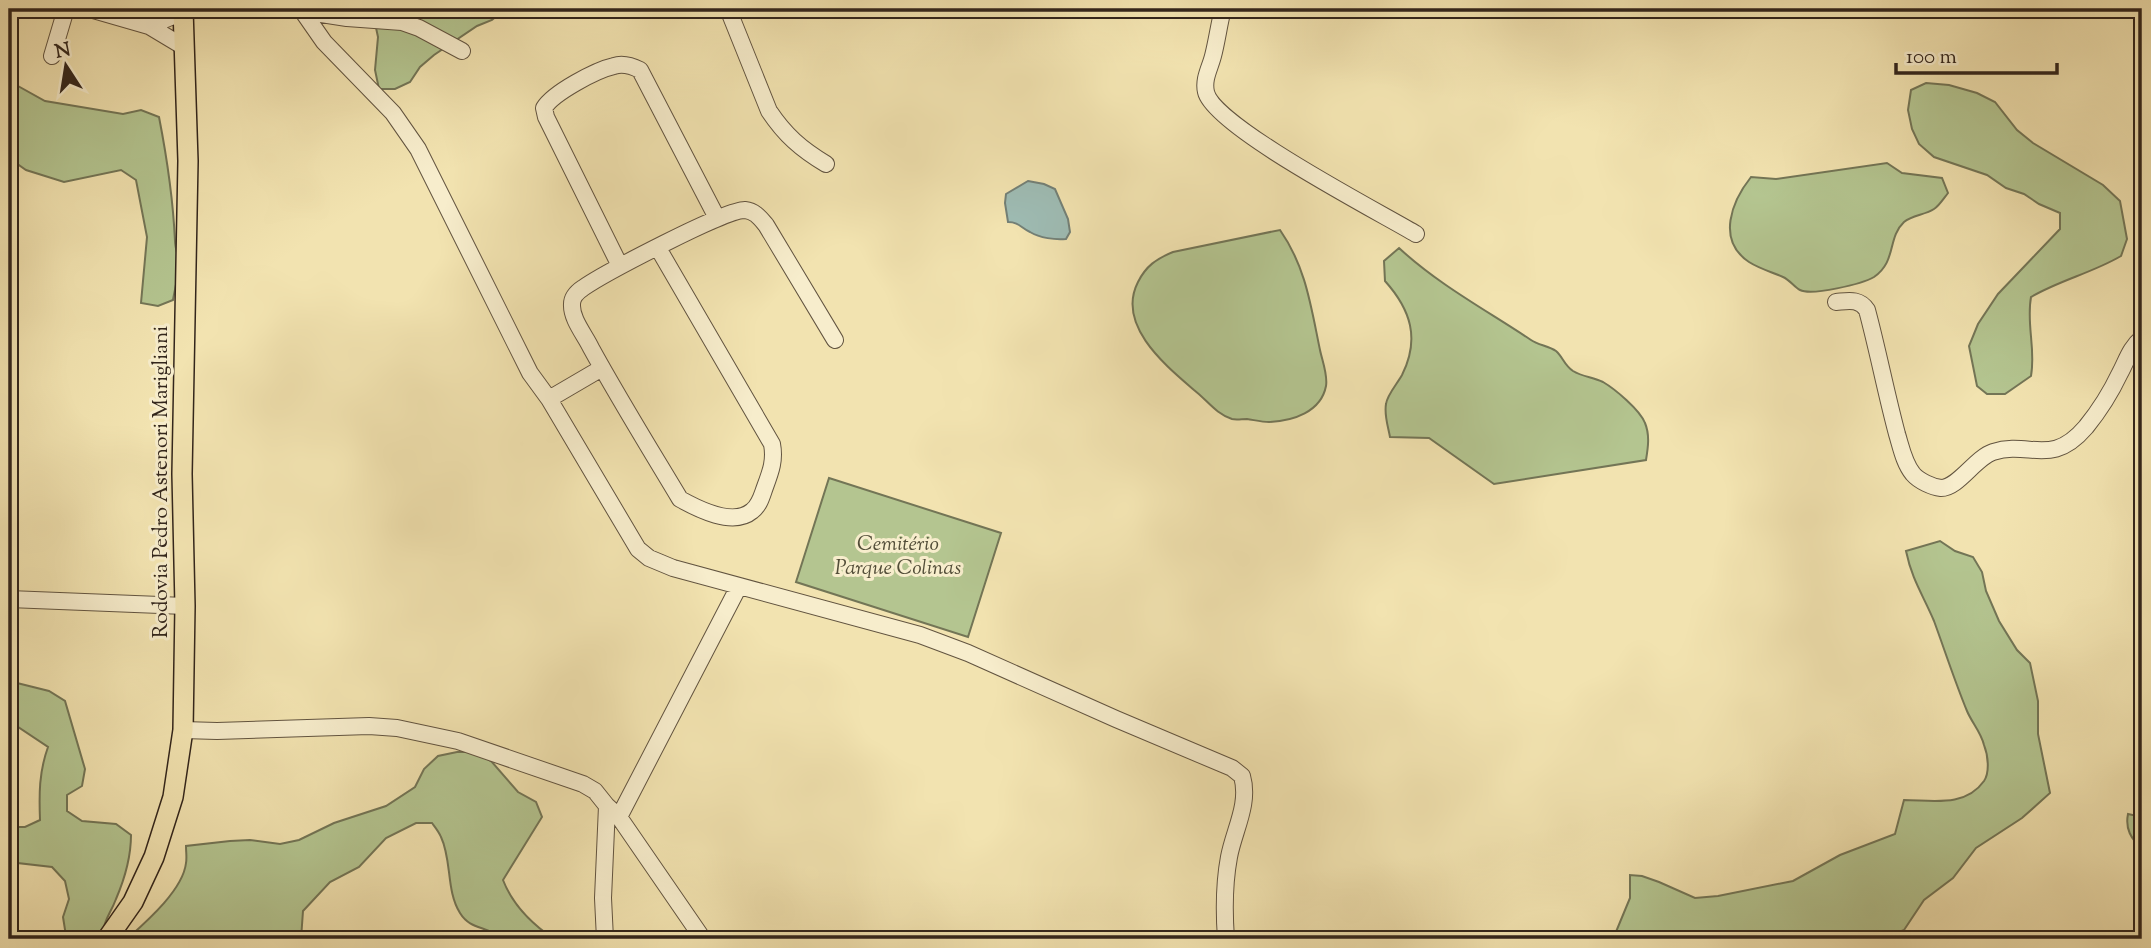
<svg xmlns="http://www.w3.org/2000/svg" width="2151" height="948" viewBox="0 0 2151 948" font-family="'Sorts Mill Goudy',serif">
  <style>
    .green { fill: #b4c590; stroke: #737556; stroke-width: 2 }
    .water { fill: #9ebcb4; stroke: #738077; stroke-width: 2 }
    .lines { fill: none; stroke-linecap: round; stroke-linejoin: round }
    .minor-casing { stroke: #625440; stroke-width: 18 }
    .major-casing { stroke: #32251b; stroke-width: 22 }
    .minor { stroke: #f7edcc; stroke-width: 16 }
    .major { stroke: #f2e3b0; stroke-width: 19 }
    .labels { text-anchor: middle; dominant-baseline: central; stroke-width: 6; stroke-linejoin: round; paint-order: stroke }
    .street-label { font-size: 21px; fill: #32251b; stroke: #f7edcc }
    .park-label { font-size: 21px; font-style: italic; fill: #524d38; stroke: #f7edcc }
  </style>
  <rect width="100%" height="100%" fill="#f2e3b0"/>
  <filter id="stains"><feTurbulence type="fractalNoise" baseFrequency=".00286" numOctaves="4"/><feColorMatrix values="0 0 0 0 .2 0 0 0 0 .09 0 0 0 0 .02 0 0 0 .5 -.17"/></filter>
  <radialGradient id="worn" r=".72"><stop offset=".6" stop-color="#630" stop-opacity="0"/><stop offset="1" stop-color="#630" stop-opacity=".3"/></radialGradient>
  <!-- green -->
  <path class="green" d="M 372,9 L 505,9 L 492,20 L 477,26 L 434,55 L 420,67 L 410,82 L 395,89 L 379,89 L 375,70 L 378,37 Z
    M 9,81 L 45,101 L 123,114 L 141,110 L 159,117 C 167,158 173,198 175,241 C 175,248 178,255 179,262 C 179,274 175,288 173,300 L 158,306 L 141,303 L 147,237 L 136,180 L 121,170 L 64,182 L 26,170 L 9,158 Z
    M 1926,83 L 1949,85 L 1977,93 L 1995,102 L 2017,130 L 2033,143 L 2103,185 L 2120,201 L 2127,239 L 2121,256 C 2092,273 2060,280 2031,297 C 2026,324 2036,349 2031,376 L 2005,394 L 1987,394 L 1977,386 L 1969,346 L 1978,324 L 1998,294 L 2060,229 L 2060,213 L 2039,204 L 2024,194 L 2006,188 L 1987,175 L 1934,157 L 1919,144 L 1912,129 L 1908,110 L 1911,90 Z
    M 1887,163 L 1902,173 L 1942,178 L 1948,193 C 1944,198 1939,206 1934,209 C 1925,215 1912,215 1904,222 C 1887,238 1897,261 1874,277 C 1862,284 1812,296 1800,290 C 1794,287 1790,280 1783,277 C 1772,272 1760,269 1749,262 C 1716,240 1732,201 1751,177 L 1776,179 Z
    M 1280,230 C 1306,267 1311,307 1320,350 C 1322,360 1328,375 1326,386 C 1321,412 1293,421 1269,422 C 1262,422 1254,420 1247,419 C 1242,419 1236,420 1232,419 C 1216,414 1207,400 1194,390 C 1165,365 1116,325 1138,282 C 1146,266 1156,259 1173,252 Z
    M 1399,248 C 1439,285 1486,310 1531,340 C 1538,345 1549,346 1556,351 C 1563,357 1564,365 1573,371 C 1583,377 1593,377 1603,382 C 1615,389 1640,410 1645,423 C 1650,435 1648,448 1646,460 L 1494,484 L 1429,438 L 1390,437 C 1388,426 1384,415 1386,404 C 1387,395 1397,384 1402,375 C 1420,339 1411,310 1385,281 L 1384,261 Z
    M 829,478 L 1001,533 L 968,637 L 796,582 Z
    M 1940,541 L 1955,551 L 1973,557 L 1982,572 L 1986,591 L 1999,621 L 2017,650 L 2030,663 L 2038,701 L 2038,734 L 2050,793 L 2022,818 L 1976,848 L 1953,878 L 1924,900 L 1904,930 L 1883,939 L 1688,939 L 1679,933 L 1655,939 L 1613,939 L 1630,898 L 1630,875 L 1642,876 L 1659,882 L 1695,898 L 1718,896 L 1793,881 L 1840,855 L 1895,834 L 1904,800 C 1931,800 1965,808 1984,781 C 1990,772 1988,755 1984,745 C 1981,732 1972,723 1967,711 C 1955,682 1945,651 1934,621 C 1923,595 1912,580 1906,551 Z
    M 9,681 L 49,691 L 65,701 L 85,769 L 82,786 L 67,795 L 67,811 L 82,821 L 116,824 L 131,835 C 131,858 125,878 116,899 C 110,915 105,917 102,935 L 83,939 L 66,936 L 63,917 L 69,899 L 65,881 L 52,867 L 9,862 L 9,827 L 25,827 L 40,820 C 39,794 39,772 48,747 L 18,727 L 9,725 Z
    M 457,752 L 477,752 L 492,762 L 518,792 L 536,802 L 542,817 L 503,880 C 513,906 532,924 554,939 L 501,939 C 488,925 471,931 460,913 C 446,891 452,860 441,837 C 439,832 435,827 432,823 L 416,823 L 386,838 L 359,867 L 330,882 L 303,911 L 301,939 L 127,939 C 146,922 183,890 186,863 C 187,858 186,852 186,846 L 230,841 L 250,840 L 280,844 L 299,840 L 334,823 L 386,806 L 415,787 L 424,769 L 438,756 Z
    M 2128,814 L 2142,817 L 2142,848 C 2131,839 2125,829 2128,814 Z"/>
  <!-- water -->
  <path class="water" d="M 1028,181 L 1044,184 L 1055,189 L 1068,219 L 1070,232 L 1066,239 C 1055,240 1040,238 1030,232 C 1021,228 1019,222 1008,222 L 1005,203 L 1006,194 Z"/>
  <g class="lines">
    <defs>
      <path id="minor" d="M 90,9 L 149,26 L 184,47
        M 301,9 L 324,42 L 393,113 L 418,149 L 530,373 L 549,399 L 638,549 L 649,558 L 673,568 L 920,635 L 968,653 L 1116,719 L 1232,768 L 1242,776 C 1250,804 1234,830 1229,857 C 1224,884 1224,912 1226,939
        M 728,9 L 769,111 C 785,135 801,149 826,164
        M 1223,9 C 1219,24 1217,41 1213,56 C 1210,68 1203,79 1206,92 C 1213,126 1379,212 1416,234
        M 302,11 L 347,18 L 402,22 L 419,28 L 462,51
        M 149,26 L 183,12
        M 52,56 L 66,9
        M 658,248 L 772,444 C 775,460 771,471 765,487 C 762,495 760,505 752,511 C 733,527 698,509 680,499 C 650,449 619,399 591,348 C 585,335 571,319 572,304 C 572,297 577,292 583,288 C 603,274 726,209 745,210 C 755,211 760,218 766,225 L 835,340
        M 620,266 L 546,117 L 544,108 C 553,93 596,70 614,66 C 623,63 632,66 640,70 L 717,218
        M 1836,302 C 1848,301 1859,298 1867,310 C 1878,351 1886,393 1897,434 C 1901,447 1904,463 1913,474 C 1919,481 1932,487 1941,488 C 1958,488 1975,458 1993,452 C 2030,440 2051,468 2086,427 C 2099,411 2111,392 2120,373 C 2127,360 2130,348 2142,338
        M 549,399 L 602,368
        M 9,599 L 185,606
        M 183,730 L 217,731 L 369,726 L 397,728 L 458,741 L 583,784 L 595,791 L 607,806
        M 619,817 L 739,586
        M 605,939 L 603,898 L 607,806 L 619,817 L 703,939"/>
      <path id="major" d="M 107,939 L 133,902 L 154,857 L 173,797 L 183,730 L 185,606 L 182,474 L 188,161 L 183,9"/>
    </defs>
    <!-- minor casing -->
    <use href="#minor" class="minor-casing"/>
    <!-- major casing -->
    <use href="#major" class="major-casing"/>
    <!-- minor -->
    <use href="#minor" class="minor"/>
    <!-- major -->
    <use href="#major" class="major"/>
  </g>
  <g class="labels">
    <!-- street labels -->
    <g class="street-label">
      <text transform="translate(162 482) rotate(-90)">Rodovia Pedro Astenori Marigliani</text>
    </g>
    <!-- park labels -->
    <g class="park-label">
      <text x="898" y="545">Cemitério<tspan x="898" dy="24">Parque Colinas</tspan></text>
    </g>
  </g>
  <!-- margin -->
  <rect width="2151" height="948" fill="none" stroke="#f2e3b0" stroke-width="35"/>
  <rect x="10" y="10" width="2130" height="927" fill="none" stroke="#32251b" stroke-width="3.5"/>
  <rect x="18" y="18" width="2116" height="913" fill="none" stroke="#32251b" stroke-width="2"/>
  <!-- north arrow -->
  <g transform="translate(66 66) rotate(348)" stroke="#f7edcc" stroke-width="5" paint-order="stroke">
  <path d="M0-5L12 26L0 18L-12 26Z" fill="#32251b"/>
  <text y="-10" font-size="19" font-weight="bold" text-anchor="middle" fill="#32251b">N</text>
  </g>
  <!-- scale -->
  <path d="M1896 63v10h161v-10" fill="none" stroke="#32251b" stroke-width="3.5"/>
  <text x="1906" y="63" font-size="21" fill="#32251b" stroke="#f7edcc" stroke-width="5" paint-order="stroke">100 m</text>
  <rect width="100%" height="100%" filter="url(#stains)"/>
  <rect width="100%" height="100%" fill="url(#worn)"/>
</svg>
